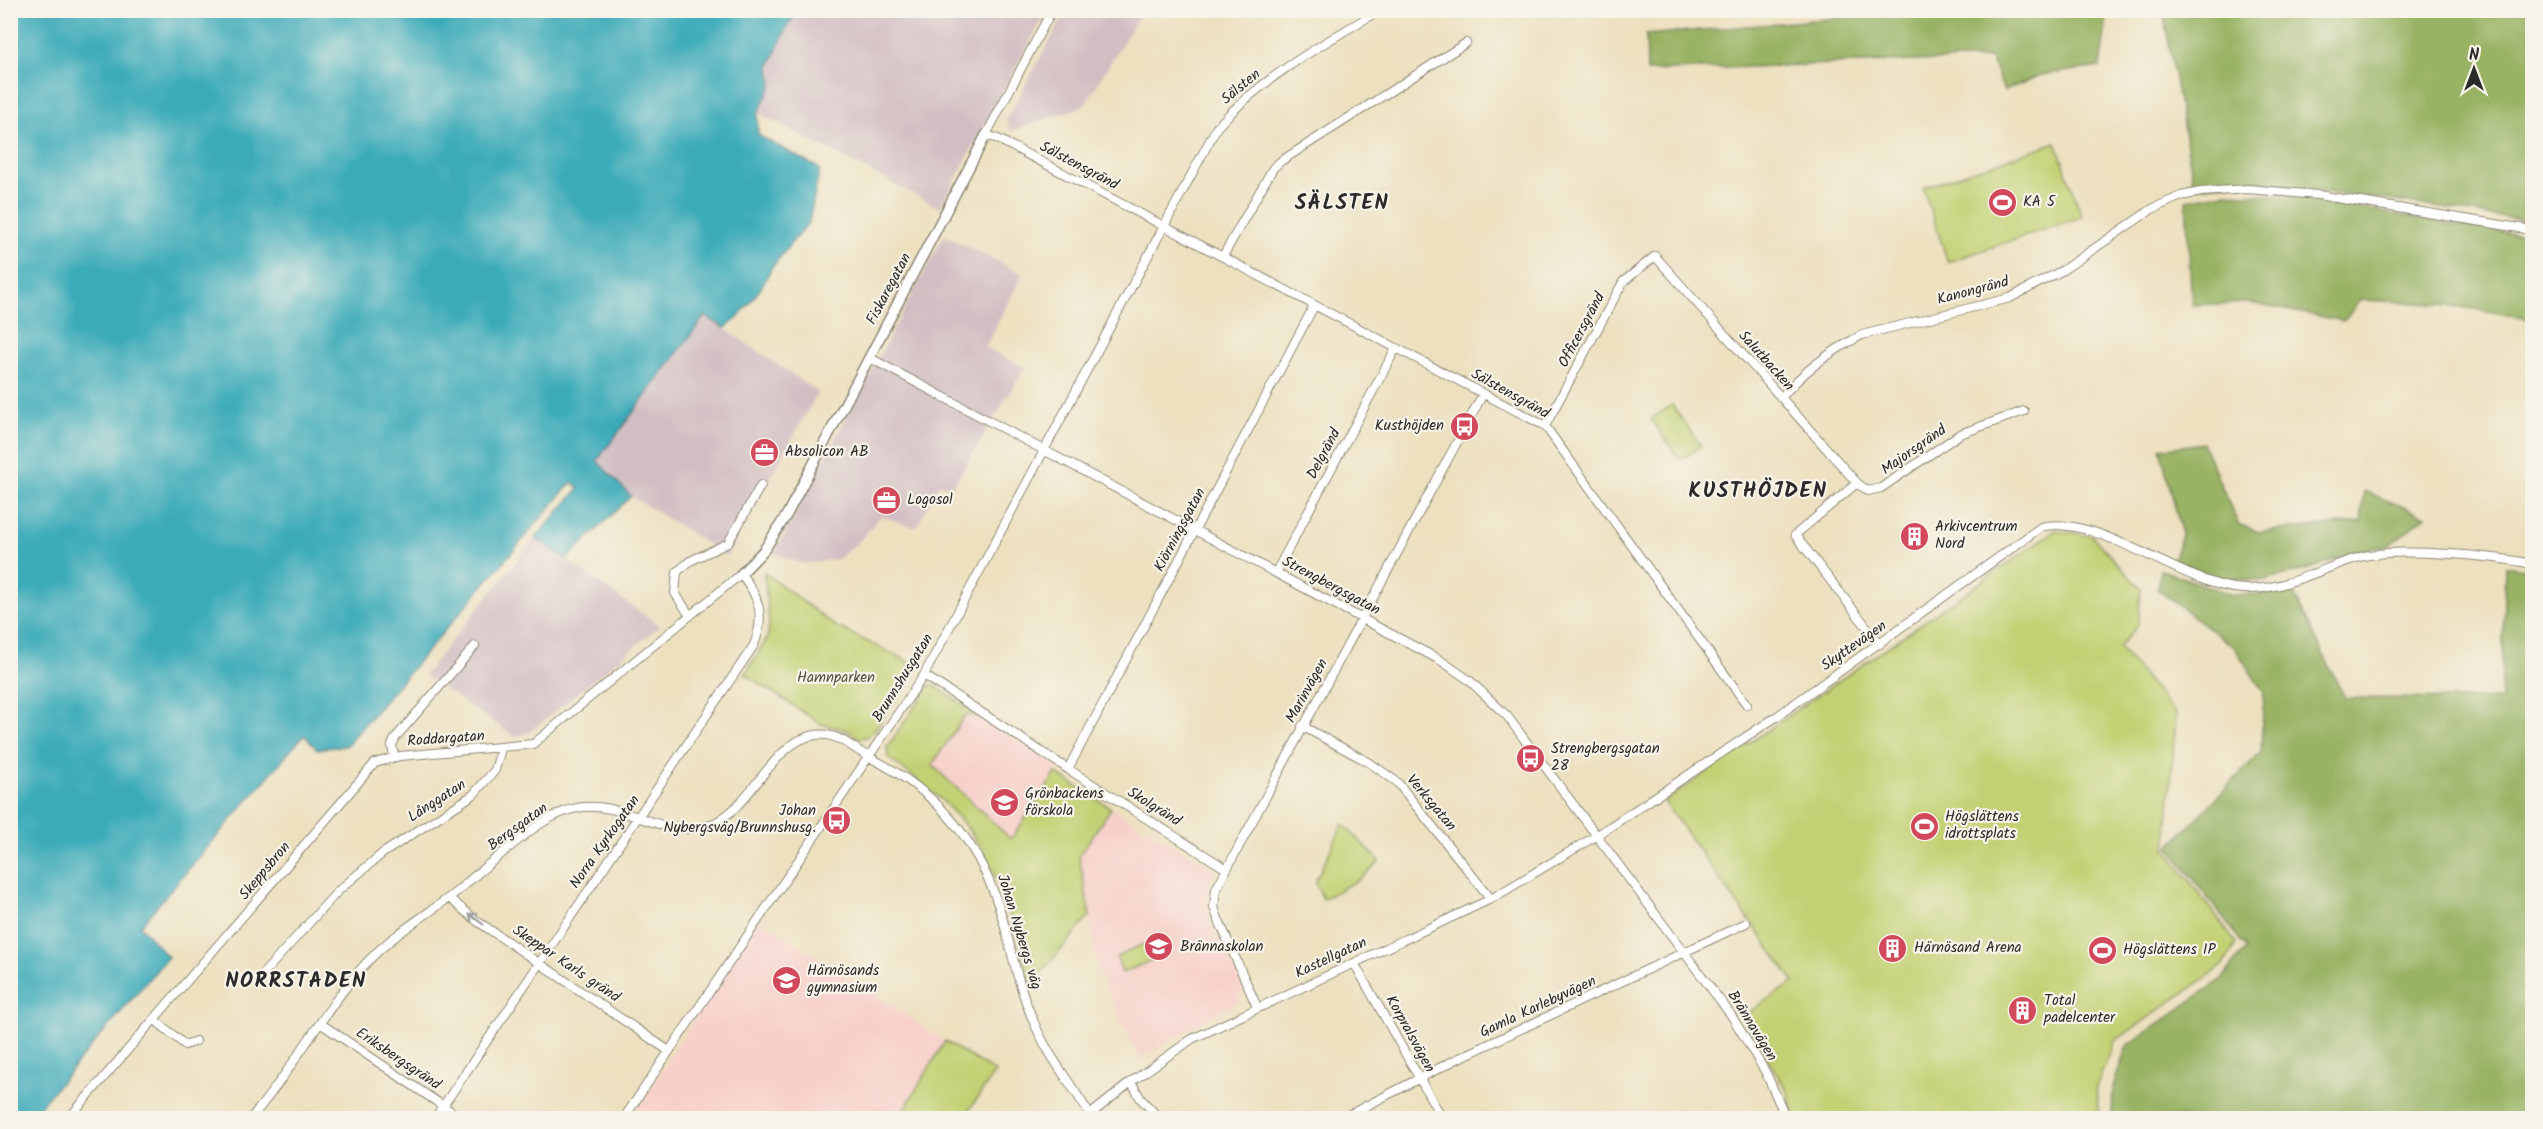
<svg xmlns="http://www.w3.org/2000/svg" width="2543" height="1129" viewBox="0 0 2543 1129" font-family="Kalam,sans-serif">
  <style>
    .built { fill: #f7d0ca }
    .industrial { fill: #d2bec2 }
    .green { fill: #c2d173; stroke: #767e4f; stroke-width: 1.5 }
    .forest { fill: #99b365; stroke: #626f48; stroke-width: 1.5 }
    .water { fill: #3baab9; stroke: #336a72; stroke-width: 1.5 }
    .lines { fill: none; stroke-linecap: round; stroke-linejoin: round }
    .minor-casing { stroke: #8c8675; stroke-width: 10 }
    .tertiary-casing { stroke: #8c8675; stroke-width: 12 }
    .minor { stroke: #fff; stroke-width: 8 }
    .tertiary { stroke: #fff; stroke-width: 9 }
    .oneway { stroke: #a0a0a0 }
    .labels { text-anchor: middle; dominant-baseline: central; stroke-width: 4.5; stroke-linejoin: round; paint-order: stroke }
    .street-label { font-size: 15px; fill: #2b2b2b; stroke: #f7f3e8 }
    .poi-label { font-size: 15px; fill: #2b2b2b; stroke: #f7f3e8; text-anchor: start }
    .park-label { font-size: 15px; fill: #51543d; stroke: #f7f3e8 }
    .district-label { font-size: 21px; font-weight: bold; letter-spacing: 1.5px; fill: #2b2b2b; stroke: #f7f3e8 }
  </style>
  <rect width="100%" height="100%" fill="#f7f3e8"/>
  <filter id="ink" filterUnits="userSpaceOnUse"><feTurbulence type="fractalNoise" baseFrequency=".0167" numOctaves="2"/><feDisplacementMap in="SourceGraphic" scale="12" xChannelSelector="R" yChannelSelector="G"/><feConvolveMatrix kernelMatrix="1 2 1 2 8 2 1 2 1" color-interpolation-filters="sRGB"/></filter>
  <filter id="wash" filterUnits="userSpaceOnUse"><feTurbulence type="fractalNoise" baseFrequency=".008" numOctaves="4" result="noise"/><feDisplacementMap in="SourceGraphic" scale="24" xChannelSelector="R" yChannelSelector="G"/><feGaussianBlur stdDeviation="1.35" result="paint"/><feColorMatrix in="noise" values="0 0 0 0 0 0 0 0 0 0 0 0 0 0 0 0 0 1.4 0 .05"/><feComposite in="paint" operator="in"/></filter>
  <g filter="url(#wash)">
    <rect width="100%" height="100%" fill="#ede0bf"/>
    <!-- built -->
    <path class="built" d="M 965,715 L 979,716 L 1059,767 L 1012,839 L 932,765 Z
      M 1111,808 L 1214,869 L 1206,900 L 1211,924 L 1243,987 L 1239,1000 L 1139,1059 L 1098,970 L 1079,856 Z
      M 759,919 L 945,1041 L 898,1118 L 631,1118 Z"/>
    <!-- industrial -->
    <path class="industrial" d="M 798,11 L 1047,11 L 940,208 L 758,113 L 772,85 L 770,65 L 788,25 Z
      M 1066,11 L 1142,11 L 1084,106 L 1011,131 L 1006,120 Z
      M 944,235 L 1023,274 L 985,347 L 1025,368 L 952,487 L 939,484 L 916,528 L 881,516 L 859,541 L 838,559 L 803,564 L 774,553 Z
      M 706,316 L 818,392 L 727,556 L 631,496 L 597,461 Z
      M 535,538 L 660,626 L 530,732 L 515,737 L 424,675 Z"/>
    <!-- green -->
    <path class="green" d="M 2056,142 L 2082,217 L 1948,262 L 1923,188 Z
      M 1672,405 L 1701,446 L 1680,460 L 1651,419 Z
      M 2056,530 L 2092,536 L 2141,589 L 2138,625 L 2119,647 L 2176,714 L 2166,849 L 2236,943 L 2224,965 L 2115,1041 L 2096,1087 L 2099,1118 L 1795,1118 L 1787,1091 L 1742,1017 L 1794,982 L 1664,802 Z
      M 764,572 L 835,626 L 918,666 L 875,730 L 867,737 L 858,738 L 846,730 L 821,724 L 745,674 L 768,637 L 769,623 Z
      M 930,685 L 934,685 L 979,716 L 965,715 L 932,765 L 1011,839 L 1056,773 L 1111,808 L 1079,856 L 1090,916 L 1031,984 C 1018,947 1006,896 989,862 C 967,817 928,786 888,758 L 887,747 Z
      M 1343,824 L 1380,861 L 1360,879 L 1323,899 L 1315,882 Z
      M 1145,943 L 1148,943 L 1155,959 L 1122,973 L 1117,957 Z
      M 945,1041 L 995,1072 L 964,1118 L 899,1118 Z"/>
    <!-- forest -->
    <path class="forest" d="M 1930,10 L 2108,11 L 2100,67 L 2041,75 L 2004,91 L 1991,58 L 1647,71 L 1646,35 Z
      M 2163,11 L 2532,11 L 2532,222 L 2375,198 L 2237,183 L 2194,187 Z
      M 2225,193 L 2294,196 L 2454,225 L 2532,236 L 2532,320 C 2476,306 2418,302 2360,300 L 2344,321 L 2250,303 L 2192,305 L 2186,200 Z
      M 2203,443 L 2238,524 L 2259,532 L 2361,522 L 2364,491 L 2426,516 L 2388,546 L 2357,551 L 2309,569 L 2260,581 L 2219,578 L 2173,561 L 2182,534 L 2160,449 Z
      M 2505,566 L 2532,570 L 2532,1118 L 2112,1118 L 2113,1087 L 2127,1046 L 2223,978 L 2246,948 L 2169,847 L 2261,752 L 2264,693 L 2235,648 L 2157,589 L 2161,570 L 2233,595 L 2267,594 L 2292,590 L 2345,698 L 2501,699 Z"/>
    <!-- water -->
    <path class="water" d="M 10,11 L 798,11 L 788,25 L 770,65 L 772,85 L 758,113 L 758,135 L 820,169 L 809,222 L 772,267 L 761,288 L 738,318 L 725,328 L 705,316 L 597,461 L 631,496 L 567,559 L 535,538 L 579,488 L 572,482 L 346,746 L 317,749 L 304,735 L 140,926 L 168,957 L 30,1118 L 10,1118 Z"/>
  </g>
  <g filter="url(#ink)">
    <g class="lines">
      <defs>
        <path id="minor" d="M 1052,10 L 986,135 L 998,139 L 1545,426 L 1747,705
          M 1223,256 L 1273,168 L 1281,161 L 1466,43
          M 870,358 L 1440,660 L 1469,680 L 1507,716 L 1731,1015 L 1766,1073 L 1786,1118
          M 1781,398 C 1803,371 1831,351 1862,335 L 2010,298 L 2063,270 L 2152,209 L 2181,196 L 2201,192 L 2248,189 L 2318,195 L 2532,230
          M 1545,426 L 1623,282 L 1655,256 L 1857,483
          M 1276,572 L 1396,348
          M 690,616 L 675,593 L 677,572 L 690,561 L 728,543 L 761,485
          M 1880,644 L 1795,535 L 1857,483 L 1868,491 L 1881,488 L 1960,434 L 2024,411
          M 924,675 L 1068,769
          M 1302,726 L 1370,763 L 1397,782 L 1491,899
          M 394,757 L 392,745 L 396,737 L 475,646
          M 1225,868 L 1068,769 L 1314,306
          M 449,898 L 477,921 L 669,1051
          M 1354,963 L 1442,1118
          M 262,975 L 338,891 L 383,853 L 473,795 L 495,770 L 501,749
          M 1257,1007 L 1217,916 L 1214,907 L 1216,889 L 1483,394
          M 155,1020 L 185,1045 L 196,1041
          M 320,1023 L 461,1118
          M 1131,1082 L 1141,1099 L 1159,1118
          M 69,1118 L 375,763 L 400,756 L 533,744 L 741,574 C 760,597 765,617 754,645 L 435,1118
          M 251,1118 C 294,1069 324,1008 369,960 C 392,936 420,919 447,899 C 461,889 475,875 489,864 C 515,844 544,814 577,808 C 620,799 660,837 703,827 C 750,816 769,742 815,735 C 837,731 853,749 871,758 C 941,794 981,844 1003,920 C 1012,953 1019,988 1033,1020 C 1047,1055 1071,1083 1090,1115
          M 624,1118 L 924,675 L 1217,127 C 1261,78 1323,44 1380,10
          M 1086,1118 L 1131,1082 L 1192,1039 L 1491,899 L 1596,836 L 1776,717 L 2041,527 C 2093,513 2177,580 2234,588 C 2280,594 2318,569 2360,557 C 2397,547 2494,556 2532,564
          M 1343,1118 L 1453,1061 L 1746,923"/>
        <path id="tertiary" d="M 741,574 L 764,550 L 786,516 L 986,135"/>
      </defs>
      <!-- minor casing -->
      <use href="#minor" class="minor-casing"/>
      <!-- tertiary casing -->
      <use href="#tertiary" class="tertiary-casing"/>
      <!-- minor -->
      <use href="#minor" class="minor"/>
      <!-- tertiary -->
      <use href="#tertiary" class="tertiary"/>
    </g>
    <!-- one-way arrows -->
    <defs><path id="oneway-shaft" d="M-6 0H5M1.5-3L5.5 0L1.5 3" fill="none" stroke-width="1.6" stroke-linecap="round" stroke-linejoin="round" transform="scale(1.5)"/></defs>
    <use class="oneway" href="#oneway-shaft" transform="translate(476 919) rotate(-143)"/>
  </g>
  <!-- icons -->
  <defs>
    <symbol id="stadium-disc" viewBox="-11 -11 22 22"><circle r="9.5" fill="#d1495b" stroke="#f7f3e8"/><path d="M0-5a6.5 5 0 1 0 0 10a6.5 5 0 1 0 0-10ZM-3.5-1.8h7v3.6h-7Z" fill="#fff"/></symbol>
    <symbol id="bus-disc" viewBox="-11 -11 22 22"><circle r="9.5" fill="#d1495b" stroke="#f7f3e8"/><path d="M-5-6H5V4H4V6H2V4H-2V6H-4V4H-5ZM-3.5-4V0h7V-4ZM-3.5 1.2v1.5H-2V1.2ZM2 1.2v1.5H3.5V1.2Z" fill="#fff"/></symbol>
    <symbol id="office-disc" viewBox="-11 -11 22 22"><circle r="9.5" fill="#d1495b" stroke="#f7f3e8"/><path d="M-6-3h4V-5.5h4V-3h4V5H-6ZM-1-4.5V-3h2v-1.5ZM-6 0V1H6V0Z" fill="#fff"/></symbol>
    <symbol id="building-disc" viewBox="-11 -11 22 22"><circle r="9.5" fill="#d1495b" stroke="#f7f3e8"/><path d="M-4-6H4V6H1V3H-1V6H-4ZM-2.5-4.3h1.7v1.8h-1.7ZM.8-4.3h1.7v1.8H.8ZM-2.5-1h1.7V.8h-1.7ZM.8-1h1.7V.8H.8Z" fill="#fff"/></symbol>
    <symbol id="school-disc" viewBox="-11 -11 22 22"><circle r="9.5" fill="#d1495b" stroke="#f7f3e8"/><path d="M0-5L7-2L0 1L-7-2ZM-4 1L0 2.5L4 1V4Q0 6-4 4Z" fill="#fff"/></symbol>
  </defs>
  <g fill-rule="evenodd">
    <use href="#stadium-disc" x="1986" y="186" width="33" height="33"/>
    <use href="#bus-disc" x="1448" y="410" width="33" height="33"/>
    <use href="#office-disc" x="748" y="436" width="33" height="33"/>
    <use href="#office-disc" x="870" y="484" width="33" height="33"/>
    <use href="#building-disc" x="1898" y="520" width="33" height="33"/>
    <use href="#bus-disc" x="1514" y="742" width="33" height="33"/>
    <use href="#school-disc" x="988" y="786" width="33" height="33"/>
    <use href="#bus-disc" x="820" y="804" width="33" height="33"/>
    <use href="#stadium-disc" x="1908" y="810" width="33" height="33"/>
    <use href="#school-disc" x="1142" y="930" width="33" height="33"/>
    <use href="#building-disc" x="1876" y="932" width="33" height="33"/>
    <use href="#stadium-disc" x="2086" y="934" width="33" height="33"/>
    <use href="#school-disc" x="770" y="964" width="33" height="33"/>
    <use href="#building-disc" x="2006" y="994" width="33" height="33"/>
  </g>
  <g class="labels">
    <!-- street labels -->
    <g class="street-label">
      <text transform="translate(1241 87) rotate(-40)">Sälsten</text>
      <text transform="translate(1079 166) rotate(28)">Sälstensgränd</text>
      <text transform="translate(889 289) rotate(-62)">Fiskaregatan</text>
      <text transform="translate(1973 291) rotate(-15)">Kanongränd</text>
      <text transform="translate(1582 330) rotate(-62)">Officersgränd</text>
      <text transform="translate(1766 361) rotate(48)">Salutbacken</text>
      <text transform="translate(1510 394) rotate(29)">Sälstensgränd</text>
      <text transform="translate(1914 450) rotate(-35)">Majorsgränd</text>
      <text transform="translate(1324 454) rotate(-62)">Delgränd</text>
      <text transform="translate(1180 530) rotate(-62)">Kiörningsgatan</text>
      <text transform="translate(1331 586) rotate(28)">Strengbergsgatan</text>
      <text transform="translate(1854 646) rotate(-35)">Skyttevägen</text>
      <text transform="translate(903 678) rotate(-58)">Brunnshusgatan</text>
      <text transform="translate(1307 691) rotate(-61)">Marinvägen</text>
      <text transform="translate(446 739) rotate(-4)">Roddargatan</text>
      <text transform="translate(437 801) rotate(-33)">Långgatan</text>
      <text transform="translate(1431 803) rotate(50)">Verksgatan</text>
      <text transform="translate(1154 807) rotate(32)">Skolgränd</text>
      <text transform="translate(518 827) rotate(-36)">Bergsgatan</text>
      <text transform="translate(605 842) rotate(-55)">Norra Kyrkogatan</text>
      <text transform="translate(265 871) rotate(-50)">Skeppsbron</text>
      <text transform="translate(1019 932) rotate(73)">Johan Nybergs väg</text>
      <text transform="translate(1331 958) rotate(-25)">Kastellgatan</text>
      <text transform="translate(566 964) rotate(34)">Skeppar Karls gränd</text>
      <text transform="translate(1538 1007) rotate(-25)">Gamla Karlebyvägen</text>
      <text transform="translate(1752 1026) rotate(58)">Brännavägen</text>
      <text transform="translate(1410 1034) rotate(61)">Korpralsvägen</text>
      <text transform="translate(398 1059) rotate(34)">Eriksbergsgränd</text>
    </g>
    <!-- poi labels -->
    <g class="poi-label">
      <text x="2023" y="202">KA 5</text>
      <text x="1444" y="426" text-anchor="end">Kusthöjden</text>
      <text x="785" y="452">Absolicon AB</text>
      <text x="907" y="500">Logosol</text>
      <text x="1935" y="527">Arkivcentrum<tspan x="1935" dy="17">Nord</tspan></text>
      <text x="1551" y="749">Strengbergsgatan<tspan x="1551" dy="17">28</tspan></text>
      <text x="1025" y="794">Grönbackens<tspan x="1025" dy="17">förskola</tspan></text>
      <text x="816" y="811" text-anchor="end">Johan<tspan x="816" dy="17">Nybergsväg/Brunnshusg.</tspan></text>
      <text x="1945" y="817">Högslättens<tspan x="1945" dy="17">idrottsplats</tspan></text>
      <text x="1180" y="947">Brännaskolan</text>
      <text x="1914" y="948">Härnösand Arena</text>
      <text x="2123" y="950">Högslättens IP</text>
      <text x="807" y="971">Härnösands<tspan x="807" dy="17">gymnasium</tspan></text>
      <text x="2044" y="1001">Total<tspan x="2044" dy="17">padelcenter</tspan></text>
    </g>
    <!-- park labels -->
    <g class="park-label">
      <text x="836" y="678">Hamnparken</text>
    </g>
    <!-- district labels -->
    <g class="district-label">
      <text x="1342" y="203">SÄLSTEN</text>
      <text x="1758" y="491">KUSTHÖJDEN</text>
      <text x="296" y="981">NORRSTADEN</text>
    </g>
  </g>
  <!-- margin -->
  <rect width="2543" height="1129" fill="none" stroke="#f7f3e8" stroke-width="36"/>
  <!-- north arrow -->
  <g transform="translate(2474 69)" stroke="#f7f3e8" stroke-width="4.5" paint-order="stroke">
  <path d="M0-4.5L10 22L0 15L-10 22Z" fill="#2b2b2b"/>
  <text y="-9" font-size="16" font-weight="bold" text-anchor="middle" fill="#2b2b2b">N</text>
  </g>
</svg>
